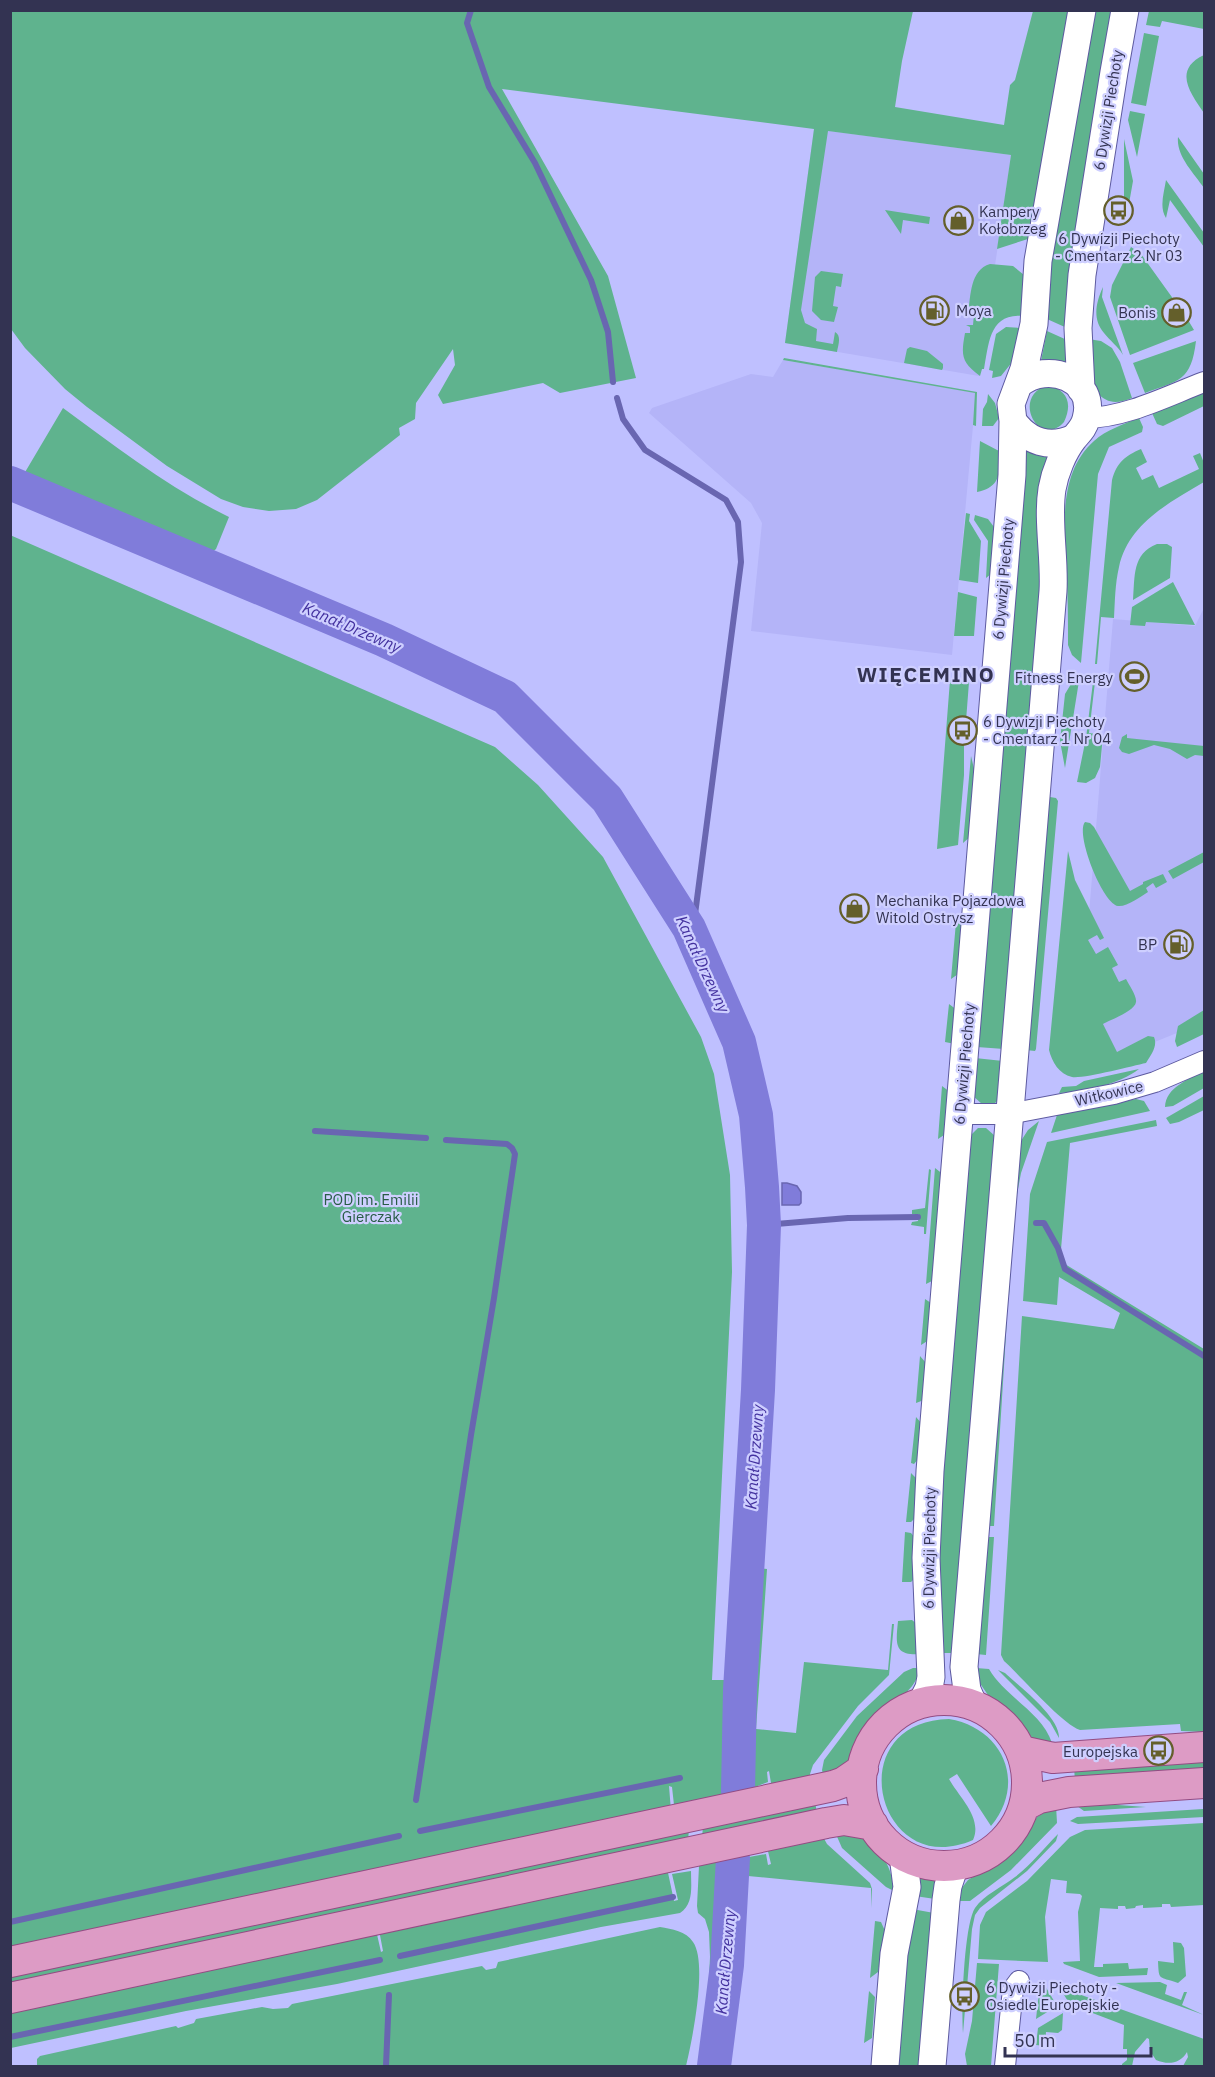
<svg xmlns="http://www.w3.org/2000/svg" width="1215" height="2077" viewBox="0 0 1215 2077" font-family="'IBM Plex Sans',sans-serif">
  <style>
    .built { fill: #b4b4f8 }
    .green { fill: #5fb38e }
    .water { fill: #807cda; stroke: #6966b1; stroke-width: 1.5 }
    .lines { fill: none; stroke-linecap: round; stroke-linejoin: round }
    .stream { stroke: #6966b1; stroke-width: 6 }
    .river { stroke: #807cda; stroke-width: 34 }
    .street-casing { stroke: #5d5aa0; stroke-width: 22 }
    .secondary-casing { stroke: #5d5aa0; stroke-width: 29 }
    .primary-casing { stroke: #934c83; stroke-width: 32 }
    .street { stroke: #fff; stroke-width: 20 }
    .secondary { stroke: #fff; stroke-width: 27 }
    .primary { stroke: #dd9bc5; stroke-width: 30 }
    .labels { text-anchor: middle; dominant-baseline: central; stroke-width: 4.5; stroke-linejoin: round; paint-order: stroke }
    .street-label { font-size: 15px; fill: #333352; stroke: #cecfff }
    .poi-label { font-size: 15px; fill: #333352; stroke: #cecfff; text-anchor: start }
    .park-label { font-size: 15px; fill: #285c46; stroke: #cecfff }
    .water-label { font-size: 16px; font-style: italic; fill: #43319f; stroke: #cecfff }
    .district-label { font-size: 21px; font-weight: bold; letter-spacing: 1.5px; fill: #333352; stroke: #cecfff }
  </style>
  <rect width="100%" height="100%" fill="#bfc0ff"/>
  <!-- built -->
  <path class="built" d="M 814,129 L 1011,155 L 979,376 L 785,343 Z
    M 783,360 L 976,393 L 952,655 L 751,631 L 762,523 L 751,503 L 649,413 L 652,408 L 751,374 L 773,377 Z
    M 1204,608 L 1204,1022 L 1076,1074 L 1113,619 L 1195,626 Z"/>
  <!-- green -->
  <path class="green" d="M 11,11 L 913,11 L 902,61 L 895,107 L 1004,125 L 1010,85 L 1015,80 L 1033,11 L 1070,11 L 1032,231 L 1028,239 L 997,249 L 1011,155 L 828,131 L 801,310 L 805,323 L 817,329 L 816,341 L 833,344 L 835,332 C 842,336 838,345 837,352 L 785,343 L 814,129 L 502,89 L 608,276 L 636,378 L 560,393 L 543,383 L 443,404 L 438,395 L 455,365 L 453,349 L 416,403 L 415,419 L 399,428 L 400,435 L 317,500 L 296,509 L 269,511 L 243,507 L 221,499 L 167,466 L 87,407 L 65,389 L 25,348 L 11,329 Z
    M 1092,11 L 1115,11 L 1067,328 L 1047,319 L 1046,286 Z
    M 1149,11 L 1204,11 L 1204,29 L 1162,21 L 1160,27 L 1146,25 Z
    M 1144,33 L 1159,36 L 1146,106 L 1131,103 Z
    M 1204,55 L 1204,113 C 1191,94 1172,70 1204,55 Z
    M 1130,111 L 1145,114 L 1137,157 L 1128,120 Z
    M 1178,137 L 1204,174 L 1204,188 C 1194,173 1176,156 1178,137 Z
    M 1124,139 L 1133,181 L 1127,215 L 1122,214 L 1124,198 Z
    M 1166,180 L 1204,233 L 1204,247 L 1170,200 L 1166,218 C 1159,207 1164,193 1166,180 Z
    M 885,210 L 930,217 L 929,224 L 903,220 L 901,234 Z
    M 1131,247 L 1141,254 L 1174,300 L 1163,308 L 1177,326 L 1188,320 L 1194,330 L 1130,355 L 1110,297 L 1112,285 Z
    M 990,264 L 1013,266 L 1024,275 L 1023,316 C 989,313 989,344 984,369 L 982,369 L 980,376 C 961,362 961,355 965,333 L 970,333 L 970,327 L 966,325 L 973,325 L 974,314 L 968,313 C 971,295 970,270 990,264 Z
    M 821,271 L 843,274 L 841,287 L 836,286 L 833,306 L 838,307 L 834,322 L 821,320 L 812,311 L 815,277 Z
    M 1103,287 L 1102,297 L 1123,355 C 1118,346 1110,341 1104,333 C 1092,319 1096,302 1103,287 Z
    M 1006,327 L 1021,328 L 1013,361 L 1001,376 L 992,378 L 993,371 L 989,370 L 996,334 Z
    M 1047,331 L 1067,340 L 1069,371 L 1040,366 Z
    M 1088,339 L 1101,341 L 1112,348 L 1120,362 L 1132,398 C 1116,404 1108,404 1096,392 Z
    M 1196,341 C 1191,382 1179,380 1145,393 L 1133,363 Z
    M 910,347 L 927,351 L 943,364 L 943,368 L 942,370 L 904,363 L 907,349 Z
    M 784,358 L 977,392 L 976,426 L 973,425 L 975,393 L 783,360 Z
    M 1048,385 C 1067,390 1073,403 1064,422 C 1039,450 1010,396 1048,385 Z
    M 1204,392 L 1204,406 L 1163,426 L 1157,424 L 1152,413 Z
    M 988,394 L 995,403 L 999,418 L 993,426 L 982,426 L 983,409 L 987,402 Z
    M 63,408 C 116,447 169,488 229,517 L 216,549 L 209,555 L 197,553 L 21,479 Z
    M 1139,418 L 1143,427 L 1142,432 L 1109,447 L 1098,474 L 1081,663 L 1072,655 L 1068,645 C 1068,619 1068,593 1066,567 C 1064,524 1059,472 1094,441 C 1106,430 1124,424 1139,418 Z
    M 980,441 L 999,451 C 1000,471 1002,487 977,492 Z
    M 1025,442 L 1052,450 L 1004,1049 L 977,1047 Z
    M 1141,449 L 1147,462 L 1136,468 L 1142,480 L 1153,475 L 1159,488 L 1199,469 L 1193,456 L 1200,453 L 1204,463 L 1204,482 C 1170,502 1128,524 1119,567 C 1115,584 1115,601 1114,618 L 1101,617 L 1097,664 L 1095,664 L 1112,480 C 1117,462 1125,456 1141,449 Z
    M 966,513 L 970,514 L 969,521 L 981,541 L 978,583 L 959,580 Z
    M 975,515 L 988,519 L 994,527 L 991,574 L 986,578 L 988,541 L 974,520 Z
    M 10,535 L 495,747 L 538,785 L 603,857 L 701,1037 L 714,1074 L 730,1175 L 732,1272 L 712,1680 L 736,1680 L 731,1793 L 674,1805 L 672,1787 L 669,1786 L 671,1811 L 11,1952 Z
    M 1157,544 L 1167,544 L 1172,547 L 1170,578 L 1133,600 C 1135,576 1132,554 1157,544 Z
    M 1173,582 L 1195,625 L 1146,622 L 1145,626 L 1130,625 L 1132,607 Z
    M 958,592 L 977,597 L 974,636 L 954,636 Z
    M 950,680 L 969,682 L 966,721 L 958,721 L 957,738 L 964,739 L 964,775 L 958,845 L 937,849 Z
    M 1079,681 L 1065,768 L 1060,741 L 1065,694 L 1071,684 Z
    M 1093,682 L 1095,682 L 1089,733 L 1103,735 L 1100,767 L 1095,778 L 1086,783 L 1077,782 L 1086,738 Z
    M 1127,734 L 1127,738 L 1204,746 L 1204,756 L 1195,755 L 1187,759 L 1170,749 L 1154,745 L 1129,754 L 1122,752 L 1119,748 L 1122,737 Z
    M 971,756 L 976,777 L 971,836 L 963,843 Z
    M 1050,797 L 1056,798 L 1058,801 L 1036,1049 L 1035,1051 L 1026,1050 L 1048,799 Z
    M 1085,822 L 1090,823 L 1094,827 L 1130,891 L 1143,884 L 1143,882 L 1163,874 L 1167,882 L 1156,888 L 1153,883 L 1146,888 L 1148,892 C 1140,897 1127,907 1118,906 C 1102,903 1075,833 1085,822 Z
    M 1068,851 L 1075,880 L 1104,938 L 1100,940 L 1097,935 L 1088,940 L 1096,954 L 1108,947 L 1118,965 L 1112,968 L 1119,982 L 1126,979 C 1129,985 1137,996 1136,1002 C 1135,1011 1110,1020 1103,1024 L 1117,1052 L 1148,1036 L 1154,1037 C 1158,1046 1151,1055 1146,1063 C 1132,1066 1083,1079 1072,1077 C 1059,1074 1052,1062 1049,1050 Z
    M 1204,852 L 1204,862 L 1173,879 L 1168,871 Z
    M 956,922 L 965,924 L 961,972 L 951,979 Z
    M 949,1004 L 957,1010 L 955,1044 L 945,1042 Z
    M 1204,1010 L 1204,1034 L 1177,1047 L 1175,1041 L 1178,1026 Z
    M 975,1058 L 1003,1061 L 999,1099 L 994,1104 L 982,1104 L 973,1096 Z
    M 1139,1069 C 1120,1084 1083,1092 1059,1093 L 1062,1087 L 1076,1086 L 1084,1081 Z
    M 1204,1071 L 1204,1088 L 1173,1106 L 1165,1107 C 1166,1087 1188,1080 1204,1071 Z
    M 942,1086 L 950,1092 L 947,1133 L 938,1139 Z
    M 1204,1096 L 1204,1110 L 1179,1122 L 1170,1124 L 1166,1118 Z
    M 1136,1099 L 1144,1101 L 1150,1111 L 1051,1133 L 1057,1115 Z
    M 1156,1120 L 1157,1126 L 1070,1143 L 1060,1261 L 1204,1349 L 1204,1732 L 1181,1731 L 1180,1724 L 1080,1730 C 1061,1723 1022,1677 1004,1661 L 1001,1655 L 1022,1316 L 1114,1329 L 1120,1313 L 1059,1277 L 1057,1305 L 1023,1301 L 1030,1194 L 1047,1142 Z
    M 1039,1121 L 1021,1173 L 1015,1205 L 1009,1296 L 1007,1291 L 1019,1144 L 1028,1130 Z
    M 978,1128 L 986,1128 L 995,1136 L 955,1653 L 942,1653 L 936,1559 L 970,1136 Z
    M 935,1168 L 944,1175 L 934,1280 L 926,1284 Z
    M 929,1169 L 931,1170 L 926,1234 L 924,1234 L 924,1227 L 911,1225 L 912,1222 L 918,1221 L 919,1214 L 912,1214 L 912,1210 L 925,1208 Z
    M 925,1299 L 931,1303 L 929,1340 L 921,1345 Z
    M 1007,1318 L 994,1526 L 989,1526 L 1005,1320 Z
    M 920,1356 L 926,1363 L 924,1400 L 916,1403 Z
    M 916,1417 L 922,1424 L 919,1458 L 914,1464 L 911,1463 Z
    M 911,1473 L 918,1480 L 917,1516 L 911,1522 L 906,1522 Z
    M 905,1532 L 911,1533 L 916,1539 L 917,1576 L 911,1582 L 902,1582 Z
    M 987,1537 L 994,1537 L 986,1655 L 976,1654 Z
    M 755,1568 L 767,1569 L 756,1729 L 796,1733 L 804,1662 L 888,1670 L 892,1624 L 894,1624 L 889,1675 L 858,1706 L 813,1765 L 810,1774 L 810,1781 L 772,1789 L 769,1771 L 767,1772 L 768,1782 L 747,1790 L 749,1759 L 747,1692 Z
    M 912,1620 L 918,1625 L 921,1654 C 893,1656 896,1643 898,1621 Z
    M 913,1668 L 921,1668 C 911,1699 893,1697 874,1718 C 861,1732 856,1754 844,1765 C 838,1770 830,1774 824,1778 L 822,1770 L 824,1760 L 857,1716 L 904,1672 Z
    M 976,1668 L 989,1669 C 1005,1697 1042,1712 1052,1743 L 1033,1739 L 1015,1718 L 988,1695 L 979,1682 Z
    M 998,1670 L 1005,1673 C 1020,1687 1060,1717 1059,1738 L 1050,1722 Z
    M 949,1719 C 1003,1728 1027,1783 991,1826 L 957,1774 L 949,1779 C 959,1797 983,1818 973,1840 C 877,1882 838,1722 949,1719 Z
    M 1204,1759 L 1204,1772 L 1075,1781 L 1074,1767 Z
    M 815,1801 L 817,1814 L 702,1839 L 703,1825 Z
    M 1077,1802 L 1146,1807 L 1084,1811 L 1077,1806 Z
    M 1203,1803 L 1204,1803 L 1204,1817 L 1078,1824 L 1070,1821 L 1077,1817 L 1203,1809 Z
    M 1056,1805 L 1057,1823 L 1011,1870 L 970,1901 L 957,1901 L 961,1889 L 968,1880 L 1007,1856 L 1022,1839 L 1037,1817 Z
    M 1204,1823 L 1204,1905 L 1171,1907 L 1170,1904 L 1162,1904 L 1162,1907 L 1143,1908 L 1143,1905 L 1136,1906 L 1135,1908 L 1126,1909 L 1125,1906 L 1118,1906 L 1118,1909 L 1100,1908 L 1094,1967 L 1103,1967 L 1103,1964 L 1128,1963 L 1129,1969 L 1148,1968 L 1147,1975 L 1099,1977 L 1064,1964 L 1063,1962 L 1080,1961 L 1078,1912 L 1082,1896 L 1080,1894 L 1066,1893 L 1067,1881 L 1051,1879 L 1045,1917 L 1048,1962 L 978,1959 L 980,1925 L 986,1912 L 1027,1881 L 1070,1837 L 1085,1830 Z
    M 689,1828 L 688,1842 L 11,1987 L 10,1972 Z
    M 835,1832 C 843,1833 852,1833 859,1836 C 880,1845 893,1869 894,1891 L 886,1887 L 842,1848 Z
    M 1058,1834 L 1056,1841 L 1027,1871 L 980,1908 L 975,1915 L 972,1929 L 963,2033 C 961,2011 964,1925 975,1908 C 984,1895 1002,1887 1015,1877 C 1031,1865 1044,1848 1058,1834 Z
    M 822,1835 L 827,1844 L 870,1883 L 872,1889 L 871,1908 L 871,1888 L 748,1876 L 749,1857 L 766,1854 L 768,1865 L 771,1864 L 767,1847 Z
    M 720,1861 L 719,1884 L 744,1887 L 735,2003 L 725,2066 L 699,2066 L 707,2021 L 710,1957 L 709,1932 L 705,1919 L 698,1913 L 697,1906 L 699,1866 Z
    M 667,1868 L 674,1901 L 678,1900 L 672,1874 L 691,1871 C 691,1886 694,1904 680,1913 L 601,1927 L 337,1984 L 186,2011 L 11,2048 L 10,2008 L 376,1930 L 381,1952 L 383,1951 L 379,1930 Z
    M 921,1877 L 936,1880 L 935,1899 L 915,1896 Z
    M 912,1909 L 934,1913 L 922,2066 L 892,2066 Z
    M 875,1921 L 881,1922 L 885,1931 L 878,1972 L 870,1978 Z
    M 660,1927 C 672,1929 686,1931 693,1942 C 708,1963 692,2041 686,2066 L 37,2066 L 37,2059 L 40,2056 L 176,2026 L 178,2028 L 194,2023 L 196,2019 L 262,2007 L 273,2009 L 288,2008 L 292,2004 L 482,1966 L 486,1970 L 496,1968 L 498,1962 Z
    M 1173,1942 L 1181,1943 L 1184,1948 L 1186,1976 L 1178,1983 C 1158,1976 1159,1981 1158,1961 L 1174,1963 Z
    M 977,1963 L 999,1964 L 991,2066 L 967,2066 L 965,2054 L 972,2021 Z
    M 1160,1982 L 1167,1985 L 1165,1994 L 1181,2000 L 1184,1992 L 1187,1992 L 1182,2005 L 1204,2015 L 1116,1983 Z
    M 1040,1983 L 1044,1984 L 1057,2006 L 1036,2019 Z
    M 1059,1987 L 1204,2039 L 1204,2066 L 1183,2066 L 1188,2057 L 1187,2052 C 1180,2064 1168,2065 1156,2060 L 1150,2051 L 1149,2039 L 1147,2038 L 1135,2052 L 1132,2066 L 1122,2066 L 1122,2064 L 1127,2060 L 1127,2049 L 1123,2049 L 1124,2025 L 1082,2009 L 1083,2004 L 1076,2001 L 1071,2006 Z
    M 869,1991 L 875,1997 L 872,2038 L 864,2043 Z
    M 1063,2013 L 1062,2030 L 1058,2033 L 1046,2032 L 1045,2046 L 1036,2045 L 1038,2028 Z"/>
  <!-- water -->
  <path class="water" d="M 782,1183 L 787,1183 L 797,1186 L 801,1192 L 801,1203 L 799,1205 L 782,1205 Z"/>
  <g class="lines">
    <!-- stream -->
    <path class="stream" d="M 471,10 L 467,23 L 489,87 L 535,163 L 591,280 L 608,332 L 613,382
      M 617,398 L 623,419 L 645,450 L 726,500 L 738,522 L 741,562 L 694,922 L 689,928
      M 315,1131 L 426,1138
      M 1036,1223 L 1044,1223 L 1058,1248 L 1065,1269 L 1204,1356
      M 764,1225 L 848,1218 L 918,1217
      M 416,1800 L 471,1435 L 494,1298 L 515,1154 L 512,1148 L 507,1144 L 446,1140
      M 420,1831 L 680,1778
      M 10,1922 L 399,1836
      M 400,1956 L 673,1897
      M 10,2037 L 380,1960
      M 386,2066 L 389,1995"/>
    <!-- river -->
    <path class="river" d="M 10,483 L 384,640 L 505,697 L 607,799 L 689,928 L 739,1042 L 756,1115 L 762,1187 L 764,1225 L 758,1390 L 740,1690 L 738,1791
      M 714,2066 L 727,1965 L 733,1858"/>
    <defs>
      <path id="street" d="M 1087,418 C 1127,417 1167,396 1204,382
        M 960,1114 L 1009,1114 L 1114,1094 L 1155,1082 L 1204,1061
        M 1005,2066 L 1013,1989 L 1019,1981"/>
      <path id="secondary" d="M 1081,389 L 1078,328 L 1082,275 L 1114,72 L 1125,10
        M 1013,421 C 1028,442 1050,449 1074,438
        M 921,1704 L 929,1688 L 931,1677 L 926,1558 L 930,1471 L 1012,475 L 1013,421 L 1011,404 L 1024,369 L 1034,324 L 1038,261 L 1082,10
        M 974,1706 L 967,1690 L 964,1667 L 1053,591 C 1055,558 1047,520 1052,489 C 1055,472 1063,452 1074,438 C 1079,432 1084,428 1086,419 C 1097,379 1048,360 1019,384
        M 885,2066 L 894,1954 L 907,1887 L 903,1855
        M 932,2066 L 946,1900 L 948,1886 L 955,1865"/>
      <path id="primary" d="M861 1783a83 83 0 1 1 166 0a83 83 0 1 1-166 0Z
        M 1021,1751 L 1053,1758 L 1204,1747
        M 1024,1806 L 1039,1798 L 1069,1792 L 1204,1783
        M 10,1962 L 833,1786 L 844,1782 L 863,1769
        M 10,1998 L 826,1823 L 844,1820 L 873,1825"/>
    </defs>
    <!-- street casing -->
    <use href="#street" class="street-casing"/>
    <!-- secondary casing -->
    <use href="#secondary" class="secondary-casing"/>
    <!-- primary casing -->
    <use href="#primary" class="primary-casing"/>
    <!-- street -->
    <use href="#street" class="street"/>
    <!-- secondary -->
    <use href="#secondary" class="secondary"/>
    <!-- primary -->
    <use href="#primary" class="primary"/>
  </g>
  <!-- icons -->
  <defs>
    <symbol id="bus-ring" viewBox="-11 -11 22 22"><circle r="9.5" fill="#cecfff" stroke="#645f2b" stroke-width="1.5"/><path d="M-5-6H5V4H4V6H2V4H-2V6H-4V4H-5ZM-3.5-4V0h7V-4ZM-3.5 1.2v1.5H-2V1.2ZM2 1.2v1.5H3.5V1.2Z" fill="#645f2b"/></symbol>
    <symbol id="shop-ring" viewBox="-11 -11 22 22"><circle r="9.5" fill="#cecfff" stroke="#645f2b" stroke-width="1.5"/><path d="M-5-2.5h2.3a2.7 3.5 0 0 1 5.4 0H5L5.5 6h-11ZM-1.5-2.5h3a1.5 2.3 0 0 0-3 0Z" fill="#645f2b"/></symbol>
    <symbol id="fuel-ring" viewBox="-11 -11 22 22"><circle r="9.5" fill="#cecfff" stroke="#645f2b" stroke-width="1.5"/><path d="M-5.5-6h7V0h2V4h1.3V-2.5L3-4.5l.8-.8L6-3V5H2.5V1h-1V6h-7ZM-4.2-4.7v3.2H.2V-4.7Z" fill="#645f2b"/></symbol>
    <symbol id="stadium-ring" viewBox="-11 -11 22 22"><circle r="9.5" fill="#cecfff" stroke="#645f2b" stroke-width="1.5"/><path d="M0-5a6.5 5 0 1 0 0 10a6.5 5 0 1 0 0-10ZM-3.5-1.8h7v3.6h-7Z" fill="#645f2b"/></symbol>
  </defs>
  <g fill-rule="evenodd">
    <use href="#bus-ring" x="1102" y="194" width="33" height="33"/>
    <use href="#shop-ring" x="942" y="204" width="33" height="33"/>
    <use href="#fuel-ring" x="918" y="294" width="33" height="33"/>
    <use href="#shop-ring" x="1160" y="296" width="33" height="33"/>
    <use href="#stadium-ring" x="1118" y="660" width="33" height="33"/>
    <use href="#bus-ring" x="946" y="714" width="33" height="33"/>
    <use href="#shop-ring" x="838" y="892" width="33" height="33"/>
    <use href="#fuel-ring" x="1162" y="928" width="33" height="33"/>
    <use href="#bus-ring" x="1142" y="1734" width="33" height="33"/>
    <use href="#bus-ring" x="948" y="1980" width="33" height="33"/>
  </g>
  <g class="labels">
    <!-- street labels -->
    <g class="street-label">
      <text transform="translate(1108 110) rotate(-81)">6 Dywizji Piechoty</text>
      <text transform="translate(1003 579) rotate(-85)">6 Dywizji Piechoty</text>
      <text transform="translate(964 1064) rotate(-85)">6 Dywizji Piechoty</text>
      <text transform="translate(1109 1093) rotate(-13)">Witkowice</text>
      <text transform="translate(929 1548) rotate(-89)">6 Dywizji Piechoty</text>
    </g>
    <!-- poi labels -->
    <g class="poi-label">
      <text x="979" y="211">Kampery<tspan x="979" dy="17">Kołobrzeg</tspan></text>
      <text x="1119" y="238" text-anchor="middle">6 Dywizji Piechoty<tspan x="1119" dy="17">- Cmentarz 2 Nr 03</tspan></text>
      <text x="956" y="310">Moya</text>
      <text x="1156" y="312" text-anchor="end">Bonis</text>
      <text x="1113" y="677" text-anchor="end">Fitness Energy</text>
      <text x="983" y="721">6 Dywizji Piechoty<tspan x="983" dy="17">- Cmentarz 1 Nr 04</tspan></text>
      <text x="876" y="900">Mechanika Pojazdowa<tspan x="876" dy="17">Witold Ostrysz</tspan></text>
      <text x="1157" y="944" text-anchor="end">BP</text>
      <text x="1138" y="1751" text-anchor="end">Europejska</text>
      <text x="986" y="1987">6 Dywizji Piechoty -<tspan x="986" dy="17">Osiedle Europejskie</tspan></text>
    </g>
    <!-- park labels -->
    <g class="park-label">
      <text x="371" y="1199">POD im. Emilii<tspan x="371" dy="17">Gierczak</tspan></text>
    </g>
    <!-- water labels -->
    <g class="water-label">
      <text transform="translate(352 627) rotate(23)">Kanał Drzewny</text>
      <text transform="translate(703 964) rotate(65)">Kanał Drzewny</text>
      <text transform="translate(754 1457) rotate(-86)">Kanał Drzewny</text>
      <text transform="translate(725 1962) rotate(-85)">Kanał Drzewny</text>
    </g>
    <!-- district labels -->
    <g class="district-label">
      <text x="926" y="674">WIĘCEMINO</text>
    </g>
  </g>
  <!-- border -->
  <rect width="1215" height="2077" fill="none" stroke="#333352" stroke-width="24"/>
  <!-- scale -->
  <path d="M1005 2047v9h146v-9" fill="none" stroke="#333352" stroke-width="3"/>
  <text x="1014" y="2047" font-size="18" fill="#333352" stroke="#cecfff" stroke-width="4.5" paint-order="stroke">50 m</text>
</svg>
